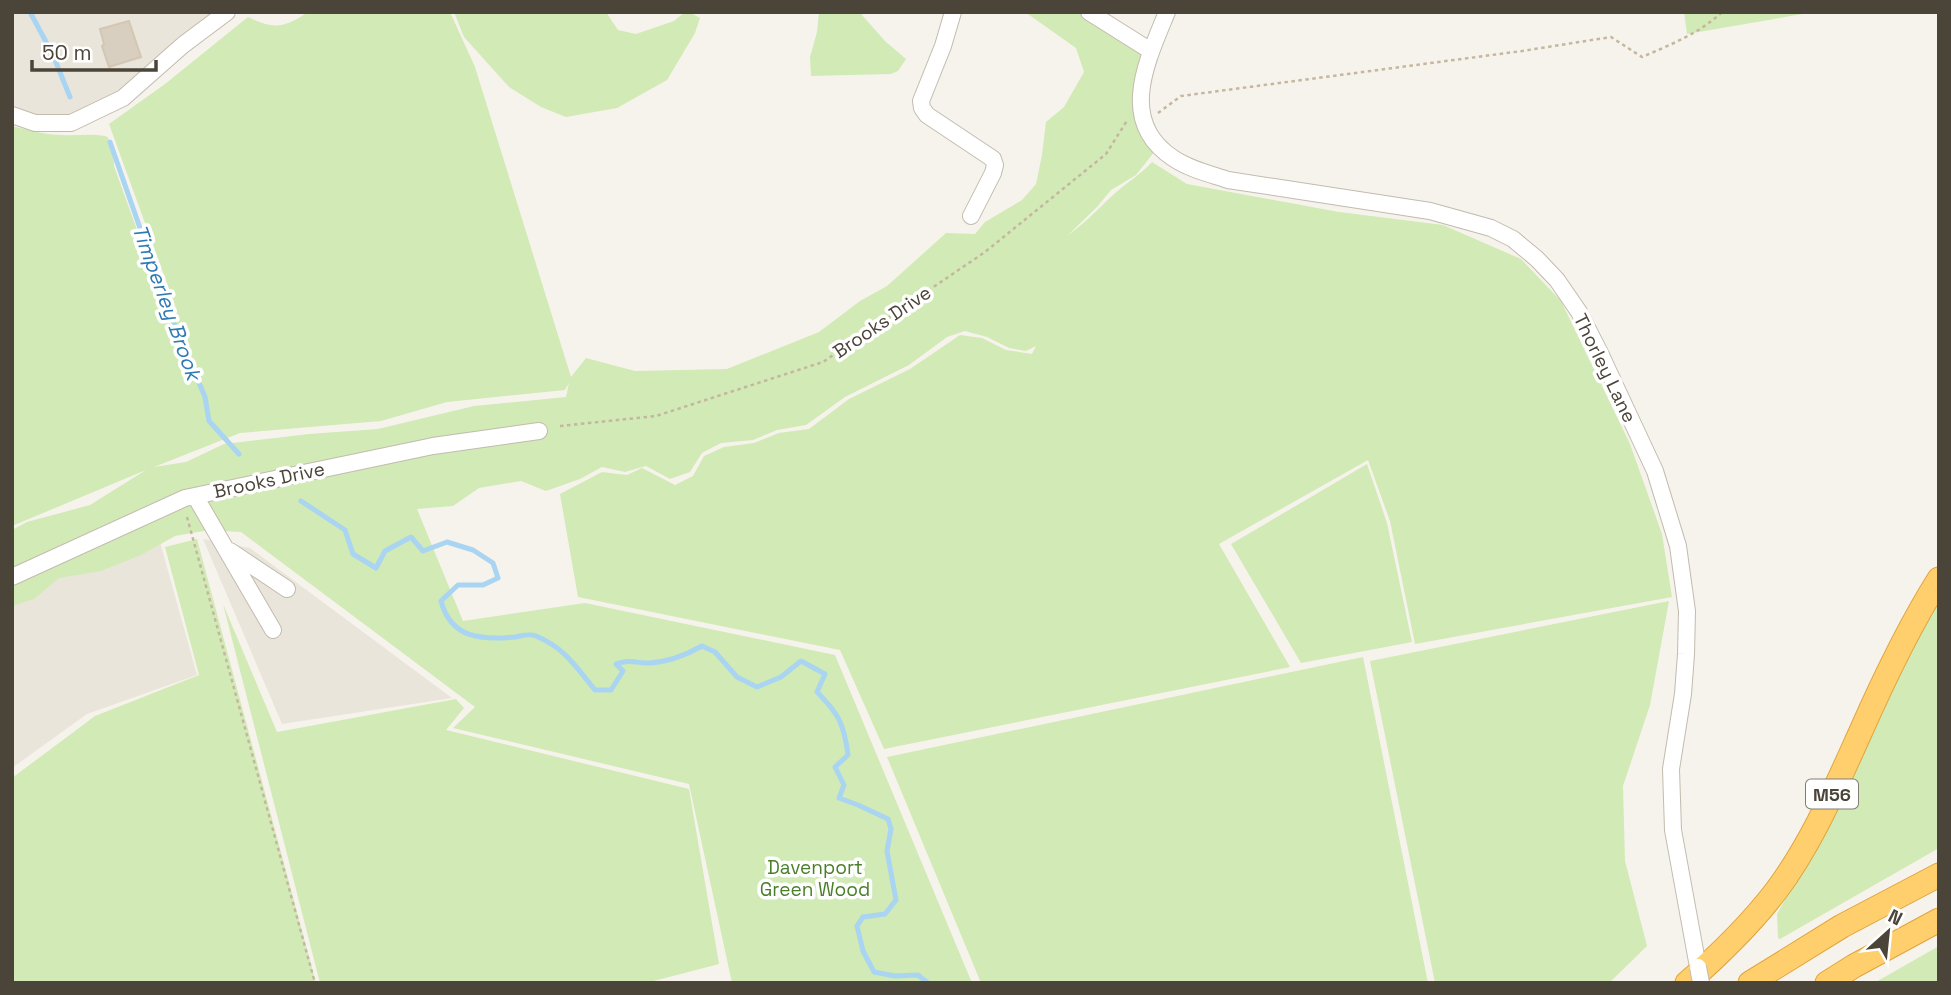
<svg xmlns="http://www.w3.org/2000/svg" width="1951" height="995" viewBox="0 0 1951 995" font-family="'Space Grotesk',sans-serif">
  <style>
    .residential { fill: #eae5da }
    .green { fill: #d2eab5; fill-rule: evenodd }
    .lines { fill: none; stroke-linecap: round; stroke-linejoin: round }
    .stream { stroke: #a9d4f2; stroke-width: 5 }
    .building { fill: #d8cfc1; stroke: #d3c7b4; stroke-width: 2 }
    .minor-casing { stroke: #c2bbae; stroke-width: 18 }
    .highway-casing { stroke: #e0a43c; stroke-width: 25 }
    .path { stroke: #c4b79f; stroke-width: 2.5; stroke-dasharray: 3.5 3.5; stroke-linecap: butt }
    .minor { stroke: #fff; stroke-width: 16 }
    .highway { stroke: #ffcf6e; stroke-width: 23 }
    .minor-bridge-casing { stroke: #c2bbae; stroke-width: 18; stroke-linecap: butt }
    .minor-bridge { stroke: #fff; stroke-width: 16 }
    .labels { text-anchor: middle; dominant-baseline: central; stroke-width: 7; stroke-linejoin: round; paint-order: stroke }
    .shield { fill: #fff; stroke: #817c74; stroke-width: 2 }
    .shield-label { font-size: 18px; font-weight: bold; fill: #4b4439 }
    .street-label { font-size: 19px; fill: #4b4439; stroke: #fff }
    .park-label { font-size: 19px; fill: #4a7f2a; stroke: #fff }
    .water-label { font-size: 21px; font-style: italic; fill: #2e7ab2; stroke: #fff }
  </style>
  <rect width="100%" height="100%" fill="#f6f3ec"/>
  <!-- residential -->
  <path class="residential" d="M 12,12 L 227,12 L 123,98 L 71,123 L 12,115 Z
    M 152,513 L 197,675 L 87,714 L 12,768 L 12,577 Z
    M 203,539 L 250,548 L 452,698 L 282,724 Z"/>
  <!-- green -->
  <path class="green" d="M 308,12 L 450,12 L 475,67 L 571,377 L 586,358 L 635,371 L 727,369 L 819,332 L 860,301 L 887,286 L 946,233 L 975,234 L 985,222 L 1022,200 L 1036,184 L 1042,155 L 1046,122 L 1064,107 L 1084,72 L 1076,48 L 1025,12 L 1089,12 L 1151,51 L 1140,100 L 1155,151 L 1136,175 L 1111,190 L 1097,207 L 1067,236 C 1084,224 1098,209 1113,195 C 1126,183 1140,175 1152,162 L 1187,184 L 1339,212 L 1443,225 L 1521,259 L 1561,301 L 1630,444 L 1662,534 L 1672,597 L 1415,644 L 1390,521 L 1368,460 L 1219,544 L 1290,667 L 884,749 L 840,650 L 578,597 L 560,494 L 602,472 L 627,475 L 642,468 L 675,485 L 693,476 L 704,456 L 724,447 L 754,443 L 779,433 L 809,429 L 849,399 L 910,369 L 960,335 L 982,338 L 1006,350 L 1032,354 L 1036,346 L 1026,351 L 1009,348 L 987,337 L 965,331 L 947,337 L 909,365 L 845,397 L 806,425 L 777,430 L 753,440 L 721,443 L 702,453 L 690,472 L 670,479 L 646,466 L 625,472 L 602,467 L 580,479 L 546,491 L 521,481 L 479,488 L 453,506 L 417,509 L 463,621 L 585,603 L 835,655 L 972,983 L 732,983 L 689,784 L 453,728 L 475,707 L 241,532 L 209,530 L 175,536 L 141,555 L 101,571 L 59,578 L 34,599 L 12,606 L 12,530 L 27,522 L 90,505 L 146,470 L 12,526 L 12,126 C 29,130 45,135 62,135 C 77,136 94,133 108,137 L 114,162 L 114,166 L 167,313 L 177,311 L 109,124 L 165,84 L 248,17 C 274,30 284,28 308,12 ZM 569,383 L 566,397 L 474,406 L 378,429 L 309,434 L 224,444 L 186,462 L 154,467 L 240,433 L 381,421 L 447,402 L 565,390 Z
    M 454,12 L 606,12 L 618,30 L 636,34 L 674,21 L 685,12 L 689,12 L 700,18 L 695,33 L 667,80 L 617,108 L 566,117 L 541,107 L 509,87 L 464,37 Z
    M 819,12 L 862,12 L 862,15 L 885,41 L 906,59 L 898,71 L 891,74 L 811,76 L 810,57 L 817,32 Z
    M 1684,12 L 1814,12 L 1687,34 Z
    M 1367,464 L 1387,523 L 1412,642 L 1301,663 L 1231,544 Z
    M 197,539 L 316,983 L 12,983 L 12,778 L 95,716 L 199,675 L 165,547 Z
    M 1939,595 L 1939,848 L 1780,939 L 1778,938 L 1777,914 L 1804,866 Z
    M 1669,601 L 1650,705 L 1623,786 L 1625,861 L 1647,946 L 1609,983 L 1435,983 L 1370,661 Z
    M 223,604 L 277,732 L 456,699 L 464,708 L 446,730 L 689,789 L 719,964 L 646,983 L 320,983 Z
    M 1363,657 L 1428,983 L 981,983 L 887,757 Z
    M 1939,946 L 1939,983 L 1874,983 Z"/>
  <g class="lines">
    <!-- stream -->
    <path class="stream" d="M 30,12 L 53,55 L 70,97
      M 110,142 L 170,314 L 205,397 L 209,421 L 239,454
      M 301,501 L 345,530 L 353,554 L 376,568 L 385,551 L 411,537 L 423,551 L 447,542 L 473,550 L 493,563 L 498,578 L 483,585 L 458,585 L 441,601 C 451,639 482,640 515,637 C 522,636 529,633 536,636 C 565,648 576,667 595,690 L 611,690 L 623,671 L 616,664 C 630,659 635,663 649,663 C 668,662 686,655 702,646 L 715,652 L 737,677 L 757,687 L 781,677 L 801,661 L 825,674 L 817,692 C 839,714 844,724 848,755 L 835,767 L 844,785 L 839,798 L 858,805 L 888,819 L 891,829 L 887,851 L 896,900 L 885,914 L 863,917 L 857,926 L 863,951 L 874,972 L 895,976 L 918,975 L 928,983"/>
  </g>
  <!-- building -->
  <path class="building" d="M 129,21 L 141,57 L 109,67 L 102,46 L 104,44 L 100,29 Z"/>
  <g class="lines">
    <defs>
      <path id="minor" d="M 953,12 L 943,46 L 921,101 L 922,108 L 927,115 L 993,159 L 995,165 L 993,173 L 971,216
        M 1089,12 L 1151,51
        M 1167,12 C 1147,61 1117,121 1173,158 C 1189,169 1210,174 1228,180 L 1430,211 L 1491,228 L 1513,239 L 1537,259 L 1557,280 L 1579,312 L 1599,351 L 1655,471 L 1678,546 L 1687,611 L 1686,654 L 1683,694 L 1671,769 L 1673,830 L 1698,967
        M 12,115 L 35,123 L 71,123 L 123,98 L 183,45 L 227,12
        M 195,496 L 273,630
        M 230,551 L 287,589
        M 12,577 L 185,498 L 433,446 L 539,431"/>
      <path id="highway" d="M 1687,983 C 1719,955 1750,925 1776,891 C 1812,843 1836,786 1861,731 C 1884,679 1908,628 1939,579
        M 1750,983 L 1842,926 L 1939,875
        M 1827,983 L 1854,966 L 1939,920"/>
    </defs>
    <!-- minor casing -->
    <use href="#minor" class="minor-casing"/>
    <!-- highway casing -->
    <use href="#highway" class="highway-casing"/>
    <!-- path -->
    <path class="path" d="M 1158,113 L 1181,96 L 1522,51 L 1611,37 L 1642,57 C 1670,45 1700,33 1722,12
      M 560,426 L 656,416 L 823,362 L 985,252 L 1106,154 L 1128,119
      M 187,517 L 315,983"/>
    <!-- minor -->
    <use href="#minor" class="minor"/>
    <!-- highway -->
    <use href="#highway" class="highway"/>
    <defs>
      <path id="minor-bridge" d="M 1698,967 L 1701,983"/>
    </defs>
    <!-- minor-bridge casing -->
    <use href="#minor-bridge" class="minor-bridge-casing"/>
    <!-- minor-bridge -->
    <use href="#minor-bridge" class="minor-bridge"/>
  </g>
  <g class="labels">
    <!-- shield labels -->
    <rect class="shield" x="1806" y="779.5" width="52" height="29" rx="5"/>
    <g class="shield-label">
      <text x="1832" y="794">M56</text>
    </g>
    <!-- street labels -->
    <g class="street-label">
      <text transform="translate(882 322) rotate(-34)">Brooks Drive</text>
      <text transform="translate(1605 368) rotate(64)">Thorley Lane</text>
      <text transform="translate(269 480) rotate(-12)">Brooks Drive</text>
    </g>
    <!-- park labels -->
    <g class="park-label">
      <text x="815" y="867">Davenport<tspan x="815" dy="22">Green Wood</tspan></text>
    </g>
    <!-- water labels -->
    <g class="water-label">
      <text transform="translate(167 302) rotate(70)">Timperley Brook</text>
    </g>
  </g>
  <!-- border -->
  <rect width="1951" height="995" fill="none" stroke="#4b4439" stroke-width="28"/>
  <!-- north arrow -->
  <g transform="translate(1888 932) rotate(27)" stroke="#ffffff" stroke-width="5" paint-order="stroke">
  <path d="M0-5L12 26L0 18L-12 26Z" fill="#4b4439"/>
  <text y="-10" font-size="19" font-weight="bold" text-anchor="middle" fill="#4b4439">N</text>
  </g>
  <!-- scale -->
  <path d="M32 60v10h124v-10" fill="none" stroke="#4b4439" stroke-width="3.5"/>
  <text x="42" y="60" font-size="21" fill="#4b4439" stroke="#ffffff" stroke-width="5" paint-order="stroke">50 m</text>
</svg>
